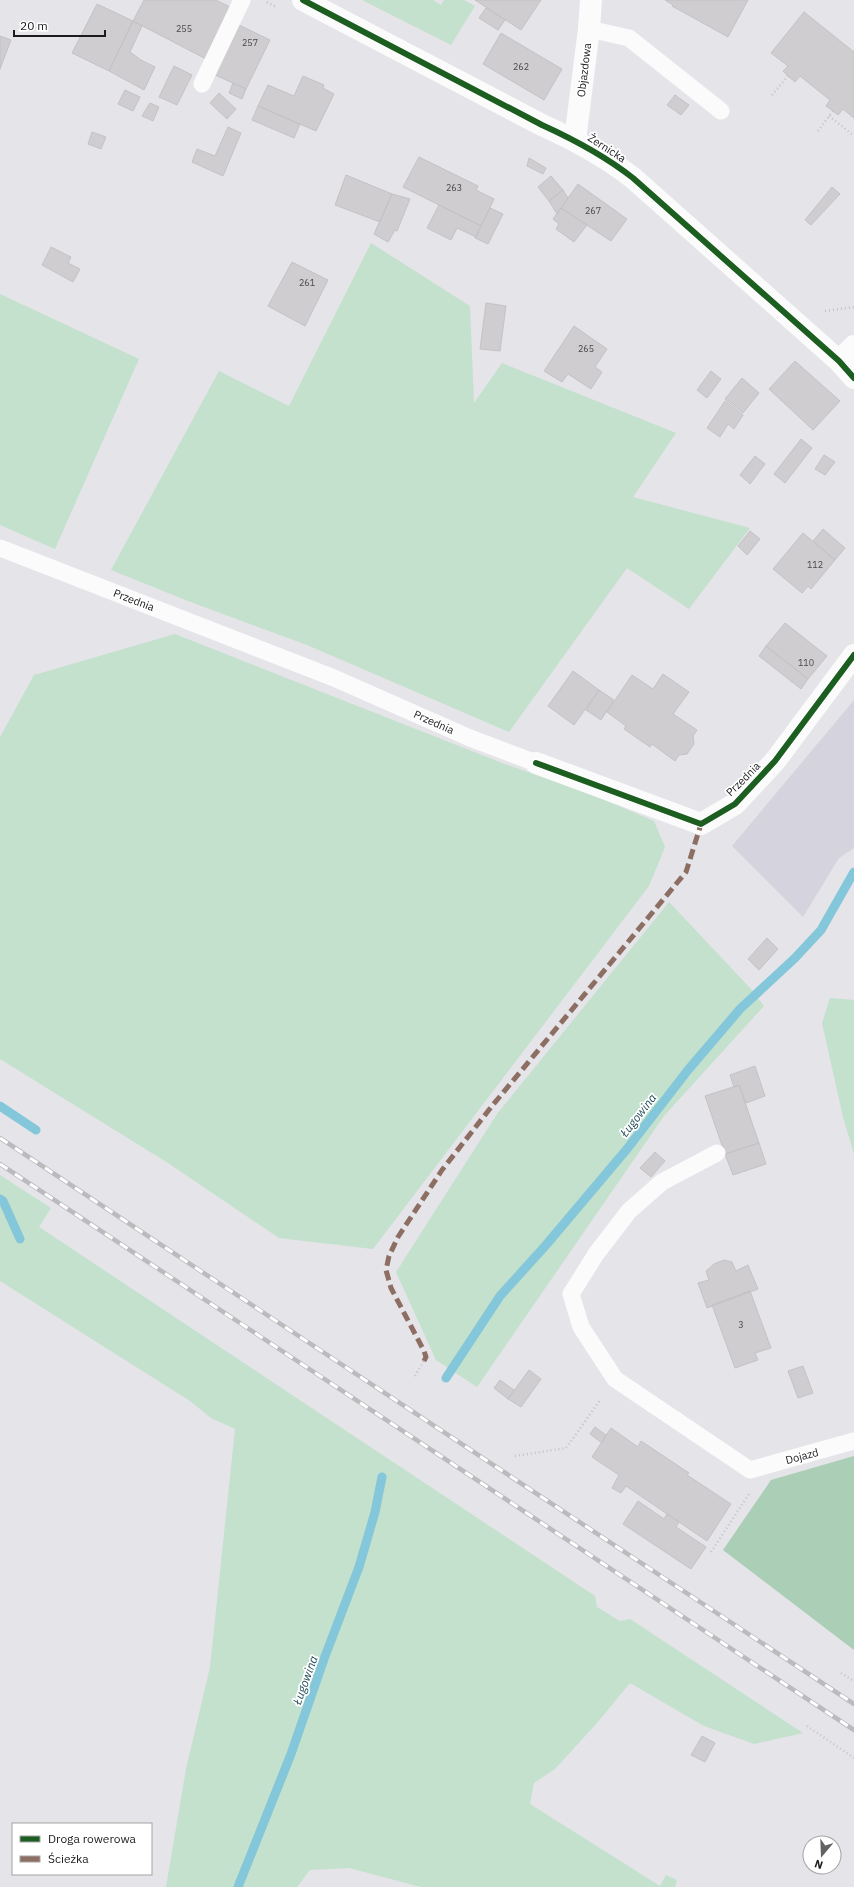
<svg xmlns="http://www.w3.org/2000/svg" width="854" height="1887" viewBox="0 0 854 1887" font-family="'IBM Plex Sans',sans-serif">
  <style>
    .built { fill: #d5d4de }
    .green { fill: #c3e1cc }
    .forest { fill: #aaceb6 }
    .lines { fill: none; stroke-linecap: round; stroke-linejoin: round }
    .stream { stroke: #84c6da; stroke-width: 9 }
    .building { fill: #cfcdcf; stroke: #c3c2c4 }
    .path { stroke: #c4c4c5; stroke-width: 2.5; stroke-dasharray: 1 3; stroke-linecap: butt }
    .lane { stroke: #fbfbfc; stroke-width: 17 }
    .street { stroke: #fbfbfc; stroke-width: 22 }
    .secondary { stroke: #fbfbfc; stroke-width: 22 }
    .rail-casing { stroke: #bbbbbd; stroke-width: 4.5 }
    .rail { stroke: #fff; stroke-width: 3; stroke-dasharray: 9; stroke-linecap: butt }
    .quiet { stroke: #8d6e63; stroke-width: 5; stroke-dasharray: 10 5; stroke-linecap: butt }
    .cycleway-casing { stroke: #fff; stroke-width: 8 }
    .cycleway { stroke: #1b5e20; stroke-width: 6 }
    .labels { text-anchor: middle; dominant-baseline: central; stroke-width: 3.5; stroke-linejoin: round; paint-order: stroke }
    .number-label { font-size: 9px; fill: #4a484b }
    .street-label { font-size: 11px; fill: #1b1a1d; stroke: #fff }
    .water-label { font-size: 12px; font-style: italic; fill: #234d59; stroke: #fff }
  </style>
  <rect width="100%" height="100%" fill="#e5e4e9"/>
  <!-- built -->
  <path class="built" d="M 854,700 L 854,848 L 839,858 L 803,917 L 732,846 Z"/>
  <!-- green -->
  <path class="green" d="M 362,0 L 433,0 L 441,5 L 444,0 L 464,0 L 475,6 L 451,45 Z
    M 371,243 L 470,306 L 474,403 L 502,363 L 676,433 L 633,497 L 750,528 L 689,609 L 627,568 L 509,732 L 307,645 L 188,601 L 111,570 L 219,371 L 289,406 Z
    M 0,294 L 139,359 L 55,549 L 0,525 Z
    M 175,634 L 502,763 L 590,794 L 654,821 L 665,847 L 649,886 L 373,1249 L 279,1238 L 168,1163 L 0,1059 L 0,737 L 34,675 Z
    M 669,902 L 751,989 L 764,1006 L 664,1116 L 477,1387 L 436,1360 L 396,1272 L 497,1114 Z
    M 830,998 L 854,1000 L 854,1154 L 843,1117 L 822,1023 Z
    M 0,1175 L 51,1208 L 39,1227 L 595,1596 L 597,1607 L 620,1621 L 630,1619 L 803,1733 L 754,1744 L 704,1726 L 630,1683 L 597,1723 L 555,1769 L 534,1783 L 530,1804 L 660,1886 L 666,1875 L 677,1880 L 675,1887 L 421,1887 L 349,1868 L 310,1870 L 297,1887 L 166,1887 L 186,1769 L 210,1667 L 235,1429 L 211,1418 L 190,1401 L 0,1281 Z"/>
  <!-- forest -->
  <path class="forest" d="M 854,1456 L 854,1650 L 723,1550 L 771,1480 Z"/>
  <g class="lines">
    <!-- stream -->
    <path class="stream" d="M 0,1106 L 36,1130
      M 0,1199 L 3,1201 L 20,1239
      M 446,1378 L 500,1296 L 546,1245 L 627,1149 L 688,1070 L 740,1009 L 795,958 L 821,930 L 854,872
      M 238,1887 L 291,1754 L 324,1659 L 359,1567 L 375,1512 L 382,1477"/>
  </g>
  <!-- building -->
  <path class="building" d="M 144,0 L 216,0 L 232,8 L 208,60 L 133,21 Z
    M 475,0 L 541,0 L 521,30 Z
    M 665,0 L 748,0 L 728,37 L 672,6 L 673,5 Z
    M 97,4 L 133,21 L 109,71 L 72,53 Z
    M 486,8 L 505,20 L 498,30 L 479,18 Z
    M 804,12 L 854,52 L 854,118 L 843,109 L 838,115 L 833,111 L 826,106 L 830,100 L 800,76 L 795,82 L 788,76 L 783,71 L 788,66 L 771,53 Z
    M 133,21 L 142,26 L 130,52 L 141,60 L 155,67 L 144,90 L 109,71 Z
    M 237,24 L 270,40 L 246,89 L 213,74 Z
    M 501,33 L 562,69 L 544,100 L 483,64 Z
    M 0,36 L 11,40 L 0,69 Z
    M 174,66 L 192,75 L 177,105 L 159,97 Z
    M 303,76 L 324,85 L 323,88 L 334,94 L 316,131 L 258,106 L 268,85 L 294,96 Z
    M 233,83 L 246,89 L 242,99 L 229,93 Z
    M 125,90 L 140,97 L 133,111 L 118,104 Z
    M 219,93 L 236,109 L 227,119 L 210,103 Z
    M 675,95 L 689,105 L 681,115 L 667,105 Z
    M 150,103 L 159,107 L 153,121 L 142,116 Z
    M 258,106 L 300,124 L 294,138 L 252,120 Z
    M 228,127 L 241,133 L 223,176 L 192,162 L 197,149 L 215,156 Z
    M 92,132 L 106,137 L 101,149 L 88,144 Z
    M 419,157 L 478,186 L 476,190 L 494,199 L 481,226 L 403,187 Z
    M 529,158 L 546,168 L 543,174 L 527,166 Z
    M 346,175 L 392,194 L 380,222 L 335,205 Z
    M 551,176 L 563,190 L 549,201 L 538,187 Z
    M 578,184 L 627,219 L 611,241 L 561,208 Z
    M 832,187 L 840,194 L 811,225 L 805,220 Z
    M 563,190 L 568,198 L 557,214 L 549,201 Z
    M 392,194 L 410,199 L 397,231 L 395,230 L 388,242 L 374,234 Z
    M 439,205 L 481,226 L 476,237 L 457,228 L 451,240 L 427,228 Z
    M 490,208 L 503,214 L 488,244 L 475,238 Z
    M 561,208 L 587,225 L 574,242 L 556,229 L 559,224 L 553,219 Z
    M 51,247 L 71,257 L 68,263 L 80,269 L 73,282 L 42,265 Z
    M 292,262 L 328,280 L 305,326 L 268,306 Z
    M 486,303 L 506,306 L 500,351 L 480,349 Z
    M 574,326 L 607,349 L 595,367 L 602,372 L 591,389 L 568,374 L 562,382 L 544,371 Z
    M 795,361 L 840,401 L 813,430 L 769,389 Z
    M 711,371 L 721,379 L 707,398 L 697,390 Z
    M 742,378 L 759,393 L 743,413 L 725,399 Z
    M 725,401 L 743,415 L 734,429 L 728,424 L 720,437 L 707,428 Z
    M 801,439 L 812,448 L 785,483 L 774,474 Z
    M 824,455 L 835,462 L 825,475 L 815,469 Z
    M 755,456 L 765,464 L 750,484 L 740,475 Z
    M 823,529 L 845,548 L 835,560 L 813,541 Z
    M 750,531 L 760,539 L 747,555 L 738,546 Z
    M 803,533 L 835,560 L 811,589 L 808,586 L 802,593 L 773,569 Z
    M 785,623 L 827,656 L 808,679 L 766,646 Z
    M 766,646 L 808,679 L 801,689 L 759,656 Z
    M 573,671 L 599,690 L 574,725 L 548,706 Z
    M 663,674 L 689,692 L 673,714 L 697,730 L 693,736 L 694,744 L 687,754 L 679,755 L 675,761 L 652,744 L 650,747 L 624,729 L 626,726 L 607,712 L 632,675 L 653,689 Z
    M 599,690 L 614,700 L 601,720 L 586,710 Z
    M 767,938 L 778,949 L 759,970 L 748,959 Z
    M 755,1066 L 765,1096 L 746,1103 L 739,1085 L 734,1087 L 730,1075 Z
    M 739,1085 L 759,1143 L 725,1154 L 705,1096 Z
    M 759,1143 L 766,1164 L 733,1175 L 725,1154 Z
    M 655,1152 L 665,1161 L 651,1177 L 640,1168 Z
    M 724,1260 L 732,1262 L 736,1271 L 748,1265 L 758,1289 L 707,1308 L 698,1283 L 709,1280 L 706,1271 L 714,1264 Z
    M 750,1291 L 771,1348 L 755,1353 L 758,1360 L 735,1368 L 712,1305 Z
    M 803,1366 L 813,1393 L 798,1398 L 788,1371 Z
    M 529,1370 L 541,1379 L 521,1407 L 508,1399 Z
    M 500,1380 L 514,1390 L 508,1399 L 494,1388 Z
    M 595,1427 L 606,1435 L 602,1443 L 590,1434 Z
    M 611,1428 L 638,1447 L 641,1441 L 689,1473 L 687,1475 L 731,1504 L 707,1541 L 626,1486 L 621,1493 L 612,1488 L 619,1475 L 592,1457 Z
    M 638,1501 L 664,1519 L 667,1514 L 679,1522 L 676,1527 L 706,1547 L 691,1569 L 623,1524 Z
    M 702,1736 L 715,1743 L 705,1762 L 691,1755 Z"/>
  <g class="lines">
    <!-- path -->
    <path class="path" d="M 267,2 L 276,7
      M 772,95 L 788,76
      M 829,116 L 854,136
      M 818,131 L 833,111
      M 825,311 L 854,307
      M 415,1376 L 424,1361
      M 515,1456 L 566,1448 L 601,1399
      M 711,1552 L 749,1494
      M 841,1673 L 854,1681
      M 807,1726 L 854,1758"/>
    <!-- lane -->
    <path class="lane" d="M 589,29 L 629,38 L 721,111
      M 202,84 L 242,0
      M 0,548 L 334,678 L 470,738 L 536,763
      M 717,1153 L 662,1182 L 629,1211 L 596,1254 L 571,1294 L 581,1327 L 615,1379 L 750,1470 L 854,1441"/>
    <!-- street -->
    <path class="street" d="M 575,140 L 589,29 L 591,0
      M 536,763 L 701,824 L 735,804 L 775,761 L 854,655"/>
    <!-- secondary -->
    <path class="secondary" d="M 303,0 L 542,125 C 575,140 605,156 633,178 L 839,361 L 854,378
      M 839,361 L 854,346"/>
    <defs>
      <path id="rail" d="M 0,1138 L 854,1704
        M 0,1164 L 854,1730"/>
    </defs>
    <!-- rail casing -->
    <use href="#rail" class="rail-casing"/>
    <!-- rail -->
    <use href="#rail" class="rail"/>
    <!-- quiet -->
    <path class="quiet" d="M 424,1361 L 426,1357 L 424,1351 L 391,1288 L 386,1270 L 389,1256 L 398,1237 L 442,1170 L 492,1106 L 686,872 L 701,824"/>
    <defs>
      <path id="cycleway" d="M 303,0 L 542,125 C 575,140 605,156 633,178 L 839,361 L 854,378
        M 536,763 L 701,824 L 735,804 L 775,761 L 854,655"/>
    </defs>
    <!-- cycleway casing -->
    <use href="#cycleway" class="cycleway-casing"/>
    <!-- cycleway -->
    <use href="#cycleway" class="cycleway"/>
  </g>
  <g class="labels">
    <!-- number labels -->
    <g class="number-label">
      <text x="184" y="28">255</text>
      <text x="250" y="42">257</text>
      <text x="521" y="66">262</text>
      <text x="454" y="187">263</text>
      <text x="593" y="210">267</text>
      <text x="307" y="282">261</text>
      <text x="586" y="348">265</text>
      <text x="815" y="564">112</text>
      <text x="806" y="662">110</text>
      <text x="741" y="1324">3</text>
    </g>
    <!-- street labels -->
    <g class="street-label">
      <text transform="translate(584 70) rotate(-83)">Objazdowa</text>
      <text transform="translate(607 148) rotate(33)">Żernicka</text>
      <text transform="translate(134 600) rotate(21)">Przednia</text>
      <text transform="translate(434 722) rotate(24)">Przednia</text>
      <text transform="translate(743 779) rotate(-45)">Przednia</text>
      <text transform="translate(802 1456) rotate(-15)">Dojazd</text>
    </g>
    <!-- water labels -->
    <g class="water-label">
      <text transform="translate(638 1115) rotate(-52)">Ługowina</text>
      <text transform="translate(305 1680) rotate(-70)">Ługowina</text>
    </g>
  </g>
  <!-- legend -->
  <rect x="12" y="1823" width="140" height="52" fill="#ffffff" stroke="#a4a3a5"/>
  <rect x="20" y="1836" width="20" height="6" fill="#1b5e20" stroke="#a4a3a5"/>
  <text x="48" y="1843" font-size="12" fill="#1b1a1d">Droga rowerowa</text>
  <rect x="20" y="1856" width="20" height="6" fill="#8d6e63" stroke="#a4a3a5"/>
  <text x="48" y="1863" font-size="12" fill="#1b1a1d">Ścieżka</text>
  <!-- north arrow -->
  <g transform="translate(822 1855) rotate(199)"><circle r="19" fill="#ffffff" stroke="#a4a3a5"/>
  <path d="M0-3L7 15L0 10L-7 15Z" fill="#626164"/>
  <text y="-6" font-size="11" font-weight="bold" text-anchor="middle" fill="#1b1a1d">N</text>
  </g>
  <!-- scale -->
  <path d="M14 30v6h91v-6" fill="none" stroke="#1b1a1d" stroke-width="2"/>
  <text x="20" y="30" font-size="12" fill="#1b1a1d" stroke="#ffffff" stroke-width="3" paint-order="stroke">20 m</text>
</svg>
